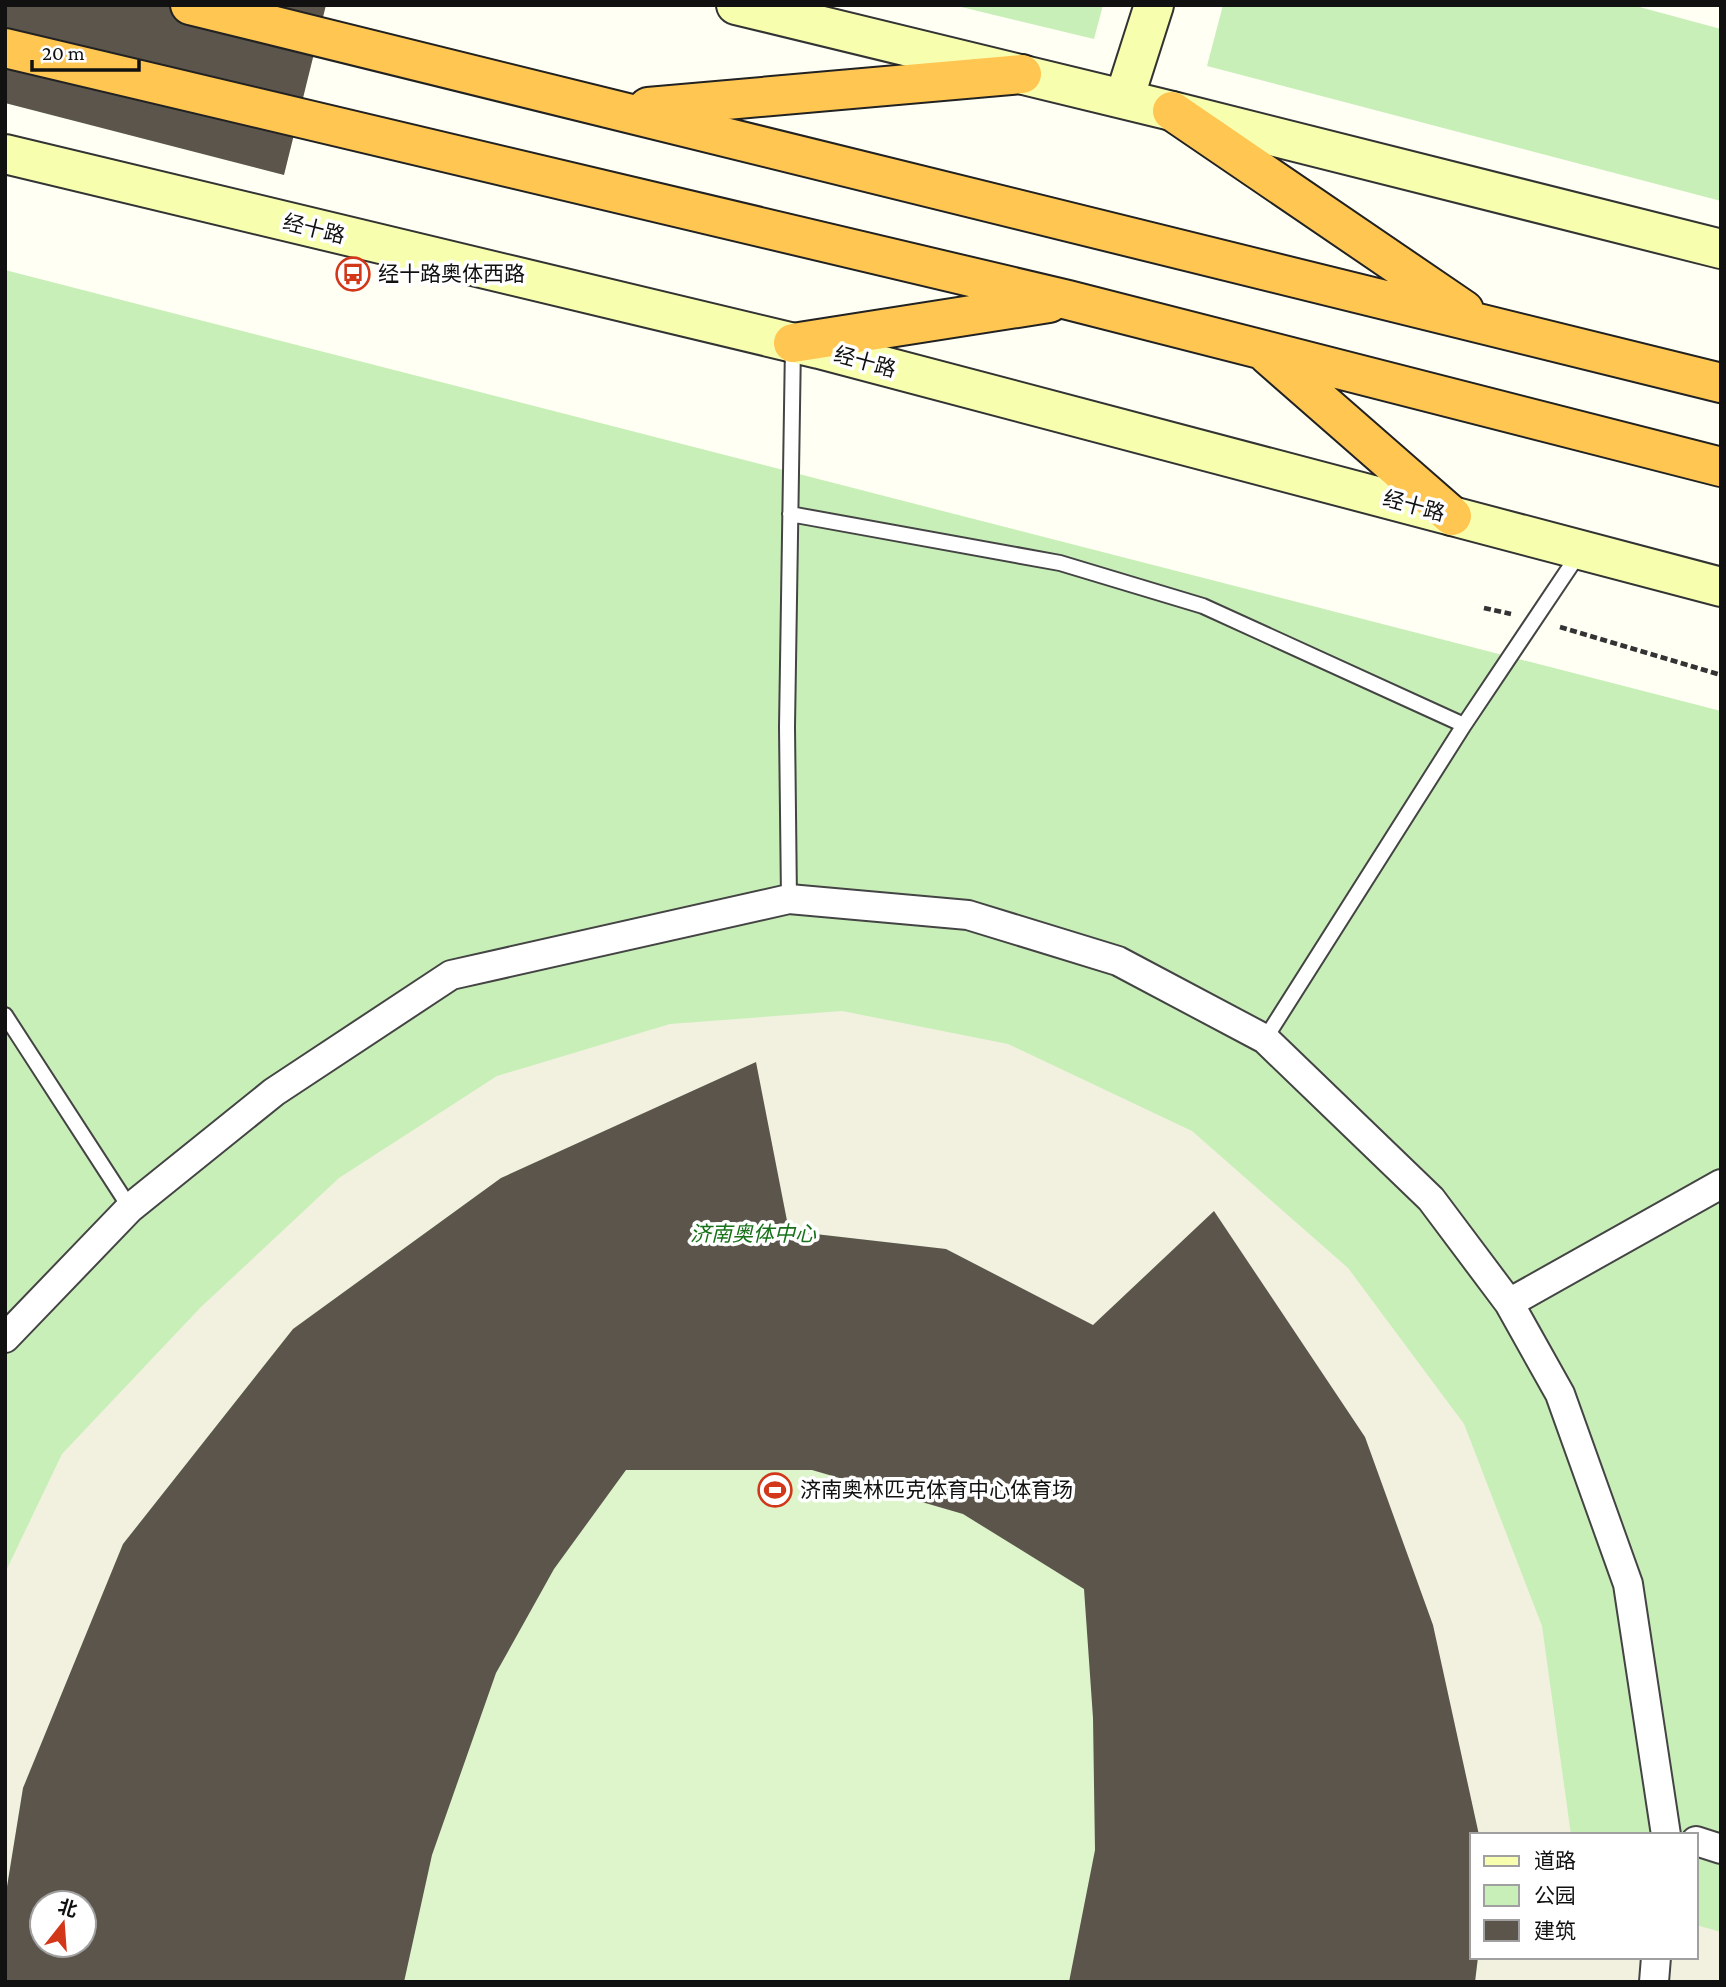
<svg xmlns="http://www.w3.org/2000/svg" width="1726" height="1987" viewBox="0 0 1726 1987" font-family="'Crimson Pro','Noto Sans SC',serif">
  <style>
    .green { fill: #c9efb9; fill-rule: evenodd }
    .pitch { fill: #def5cc; fill-rule: evenodd }
    .plaza { fill: #f2f1e0 }
    .building { fill: #5b554c; fill-rule: evenodd }
    .lines { fill: none; stroke-linecap: round; stroke-linejoin: round }
    .lane-casing { stroke: #444; stroke-width: 18 }
    .street-casing { stroke: #444; stroke-width: 32 }
    .secondary-casing { stroke: #333; stroke-width: 42 }
    .highway-casing { stroke: #222; stroke-width: 42 }
    .path { stroke: #333; stroke-width: 4.5; stroke-dasharray: 7 3.5; stroke-linecap: butt }
    .lane { stroke: #fff; stroke-width: 14 }
    .street { stroke: #fff; stroke-width: 28 }
    .secondary { stroke: #f7ffaf; stroke-width: 38 }
    .highway { stroke: #ffc652; stroke-width: 38 }
    .labels { text-anchor: middle; dominant-baseline: central; stroke-width: 7; stroke-linejoin: round; paint-order: stroke }
    .street-label { font-size: 21px; fill: #111; stroke: #fff }
    .poi-label { font-size: 21px; fill: #111; stroke: #fff; text-anchor: start }
    .park-label { font-size: 21px; font-style: italic; fill: #187119; stroke: #fff }
  </style>
  <rect width="100%" height="100%" fill="#fffff4"/>
  <!-- green -->
  <path class="green" d="M 953,5 L 1103,5 L 1094,39 Z
    M 1223,5 L 1632,5 L 1721,29 L 1721,201 L 1207,66 Z
    M 5,270 L 1721,711 L 1721,1982 L 5,1982 ZM 1472,1835 L 1696,1835 L 1696,1957 L 1472,1957 ZM 42,1903 L 84,1903 L 84,1945 L 42,1945 Z"/>
  <!-- pitch -->
  <path class="pitch" d="M 756,1062 L 789,1231 L 946,1249 L 1214,1211 L 1472,1835 L 1472,1957 L 1475,1982 L 5,1982 L 23,1788 L 123,1544 L 293,1329 L 501,1178 ZM 42,1903 L 84,1903 L 84,1945 L 42,1945 Z"/>
  <!-- plaza -->
  <path class="plaza" d="M 842,1011 L 1008,1044 L 1192,1131 L 1348,1268 L 1464,1424 L 1542,1626 L 1571,1835 L 1479,1835 L 1213,1212 L 1093,1325 L 946,1249 L 789,1231 L 755,1063 L 501,1178 L 293,1329 L 123,1544 L 23,1788 L 5,1899 L 5,1573 L 62,1454 L 200,1308 L 339,1178 L 497,1076 L 670,1024 Z
    M 1696,1925 L 1721,1932 L 1721,1982 L 1475,1982 L 1478,1957 L 1696,1957 Z"/>
  <!-- building -->
  <path class="building" d="M 5,5 L 326,5 L 284,175 L 5,103 Z
    M 756,1062 L 789,1231 L 946,1249 L 1093,1325 L 1214,1211 L 1365,1437 L 1433,1625 L 1479,1835 L 1472,1835 L 1472,1957 L 1478,1957 L 1475,1982 L 1069,1982 L 1095,1850 L 1093,1718 L 1084,1589 L 963,1514 L 812,1470 L 626,1470 L 554,1569 L 496,1673 L 432,1855 L 404,1982 L 5,1982 L 5,1899 L 23,1788 L 123,1544 L 293,1329 L 501,1178 ZM 42,1903 L 84,1903 L 84,1945 L 42,1945 Z"/>
  <g class="lines">
    <defs>
      <path id="lane" d="M 790,514 L 1060,563 L 1203,606 L 1464,725
        M 789,899 L 787,727 L 793,345
        M 5,1015 L 130,1208
        M 1265,1039 L 1464,725 L 1580,552"/>
      <path id="street" d="M 1509,1303 L 1721,1184
        M 5,1338 L 130,1208 L 274,1092 L 451,975 L 789,899 L 968,915 L 1118,961 L 1265,1039 L 1431,1199 L 1509,1303 L 1560,1394 L 1628,1584 L 1666,1835
        M 1696,1841 L 1721,1849
        M 1654,1982 L 1656,1957"/>
      <path id="secondary" d="M 736,5 L 1172,111 L 1721,249
        M 1124,99 L 1154,5
        M 5,154 L 819,349 L 1721,587"/>
      <path id="highway" d="M 190,5 L 1721,383
        M 5,48 L 1068,300 L 1721,467
        M 648,107 L 1022,74
        M 1172,111 L 1464,310
        M 793,343 L 1049,303
        M 1268,355 L 1452,516"/>
    </defs>
    <!-- lane casing -->
    <use href="#lane" class="lane-casing"/>
    <!-- street casing -->
    <use href="#street" class="street-casing"/>
    <!-- secondary casing -->
    <use href="#secondary" class="secondary-casing"/>
    <!-- highway casing -->
    <use href="#highway" class="highway-casing"/>
    <!-- path -->
    <path class="path" d="M 1484,608 L 1511,614
      M 1560,627 L 1721,675"/>
    <!-- lane -->
    <use href="#lane" class="lane"/>
    <!-- street -->
    <use href="#street" class="street"/>
    <!-- secondary -->
    <use href="#secondary" class="secondary"/>
    <!-- highway -->
    <use href="#highway" class="highway"/>
  </g>
  <!-- icons -->
  <defs>
    <symbol id="bus-ring" viewBox="-11 -11 22 22"><circle r="9.5" fill="#fff" stroke="#d13718" stroke-width="1.5"/><path d="M-5-6H5V4H4V6H2V4H-2V6H-4V4H-5ZM-3.5-4V0h7V-4ZM-3.5 1.2v1.5H-2V1.2ZM2 1.2v1.5H3.5V1.2Z" fill="#d13718"/></symbol>
    <symbol id="stadium-ring" viewBox="-11 -11 22 22"><circle r="9.5" fill="#fff" stroke="#d13718" stroke-width="1.5"/><path d="M0-5a6.5 5 0 1 0 0 10a6.5 5 0 1 0 0-10ZM-3.5-1.8h7v3.6h-7Z" fill="#d13718"/></symbol>
  </defs>
  <g fill-rule="evenodd">
    <use href="#bus-ring" x="334" y="255" width="38" height="38"/>
    <use href="#stadium-ring" x="756" y="1471" width="38" height="38"/>
  </g>
  <g class="labels">
    <!-- street labels -->
    <g class="street-label">
      <text transform="translate(314 229) rotate(14)">经十路</text>
      <text transform="translate(865 362) rotate(15)">经十路</text>
      <text transform="translate(1414 506) rotate(15)">经十路</text>
    </g>
    <!-- poi labels -->
    <g class="poi-label">
      <text x="378" y="274">经十路奥体西路</text>
      <text x="800" y="1490">济南奥林匹克体育中心体育场</text>
    </g>
    <!-- park labels -->
    <g class="park-label">
      <text x="753" y="1234">济南奥体中心</text>
    </g>
  </g>
  <!-- border -->
  <rect width="1726" height="1987" fill="none" stroke="#111111" stroke-width="14"/>
  <!-- legend -->
  <rect x="1470" y="1833" width="228" height="126" fill="#ffffff" stroke="#a0a0a0" stroke-width="2"/>
  <rect x="1484" y="1856" width="35" height="10" fill="#f7ffaf" stroke="#a0a0a0" stroke-width="2"/>
  <text x="1534" y="1868" font-size="21" fill="#111111">道路</text>
  <rect x="1484" y="1885" width="35" height="21" fill="#c9efb9" stroke="#a0a0a0" stroke-width="2"/>
  <text x="1534" y="1903" font-size="21" fill="#111111">公园</text>
  <rect x="1484" y="1920" width="35" height="21" fill="#5b554c" stroke="#a0a0a0" stroke-width="2"/>
  <text x="1534" y="1938" font-size="21" fill="#111111">建筑</text>
  <!-- north arrow -->
  <g transform="translate(63 1924) rotate(17)"><circle r="33" fill="#ffffff" stroke="#a0a0a0" stroke-width="2"/>
  <path d="M0-5L12 26L0 18L-12 26Z" fill="#d13718"/>
  <text y="-10" font-size="19" font-weight="bold" text-anchor="middle" fill="#111111">北</text>
  </g>
  <!-- scale -->
  <path d="M32 60v10h107v-10" fill="none" stroke="#111111" stroke-width="3.5"/>
  <text x="42" y="60" font-size="21" fill="#111111" stroke="#ffffff" stroke-width="5" paint-order="stroke">20 m</text>
</svg>
